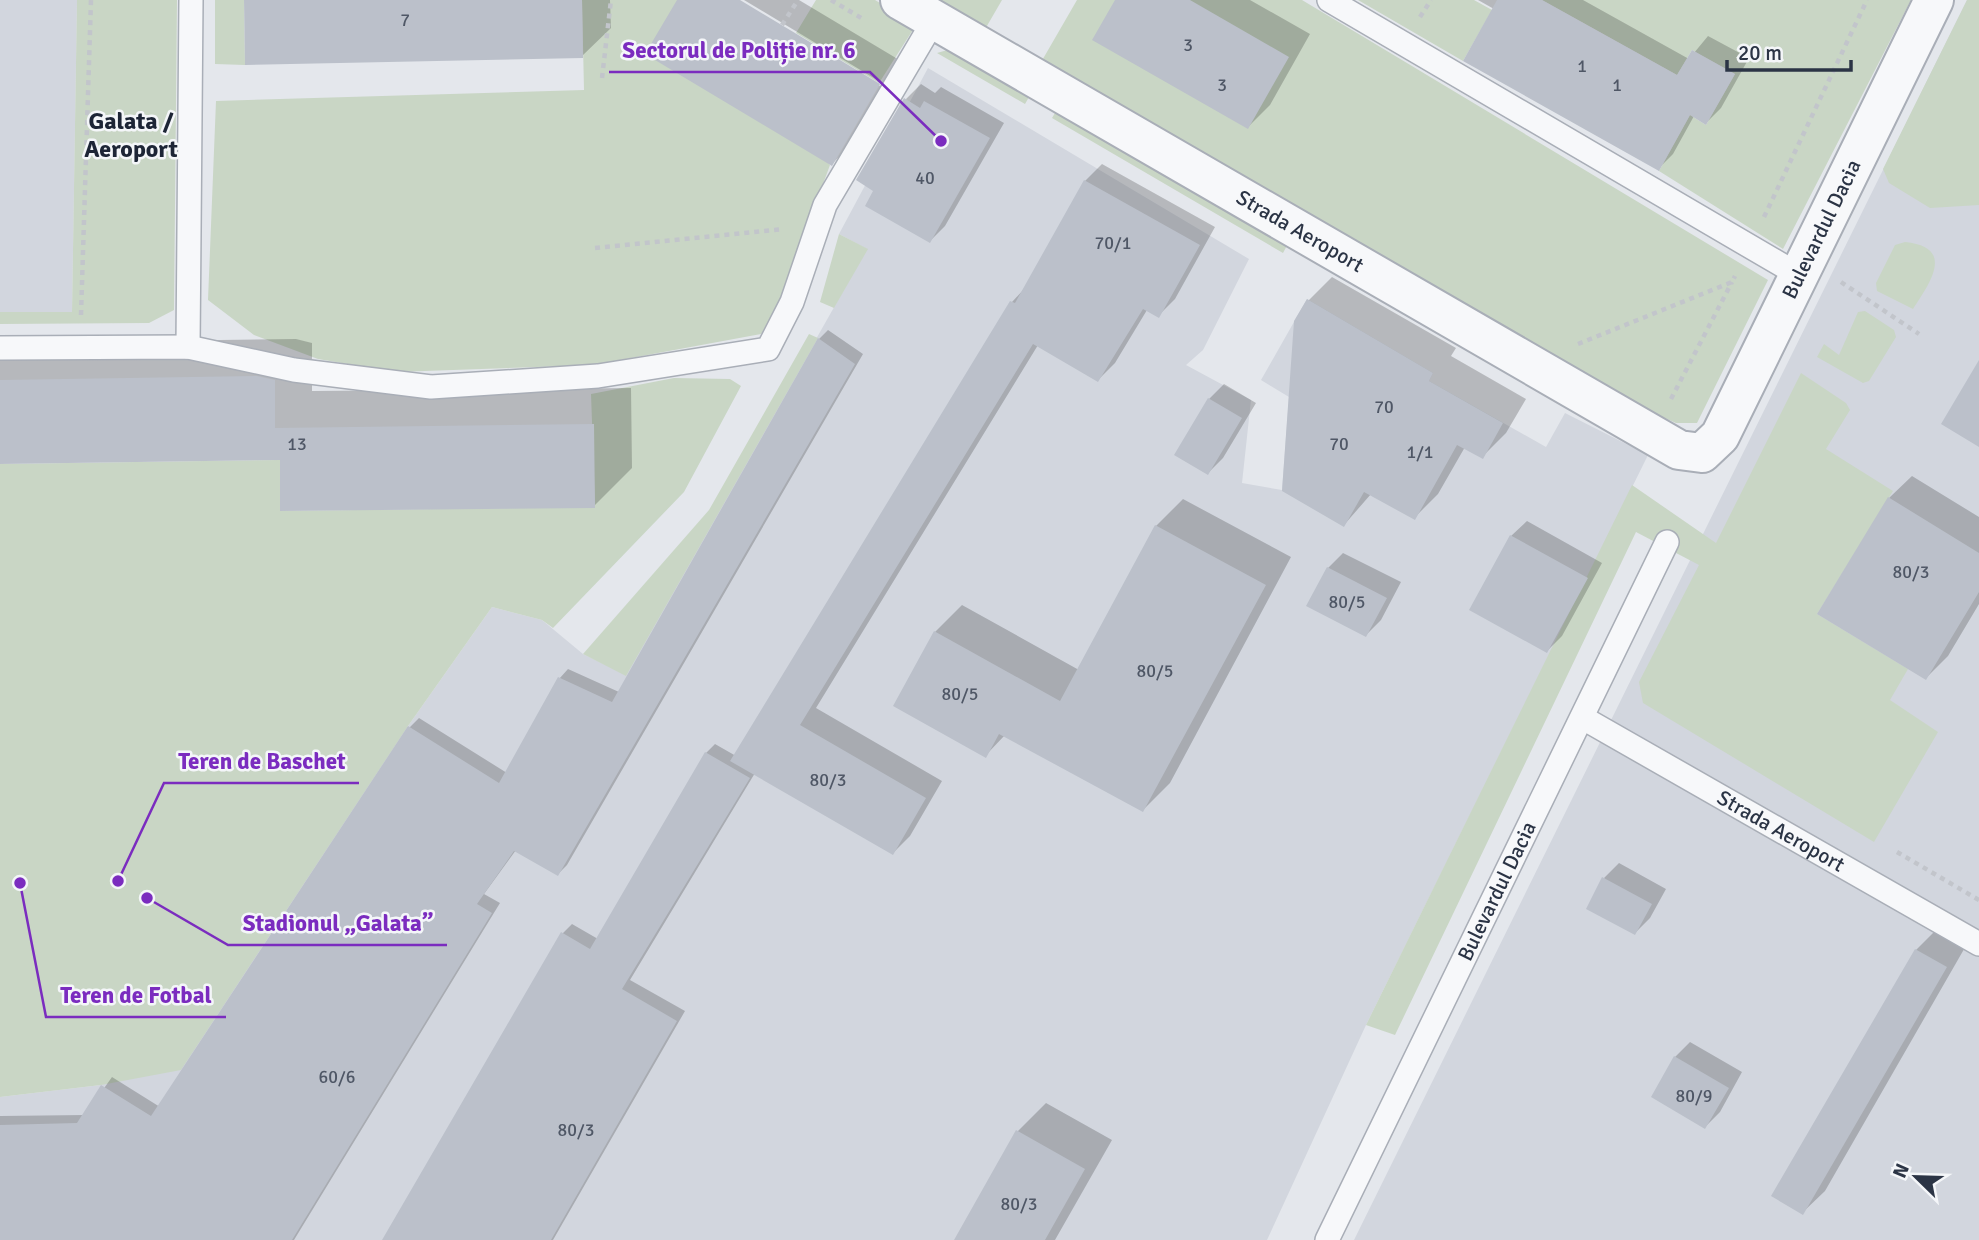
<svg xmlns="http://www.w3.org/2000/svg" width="1979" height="1240" viewBox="0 0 1979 1240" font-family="Signika,sans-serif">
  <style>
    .built { fill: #d2d6de }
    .green { fill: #c9d6c5 }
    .shadow { fill: #0003 }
    .building { fill: #bbc0ca }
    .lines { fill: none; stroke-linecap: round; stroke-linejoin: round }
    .service-casing { stroke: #a9aeb7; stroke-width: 26 }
    .minor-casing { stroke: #a9aeb7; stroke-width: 42 }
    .path { stroke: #c2c5cb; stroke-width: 4.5; stroke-dasharray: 5 5; stroke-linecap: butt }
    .service { stroke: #f7f8fa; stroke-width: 23 }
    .minor { stroke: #f7f8fa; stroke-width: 38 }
    .labels { text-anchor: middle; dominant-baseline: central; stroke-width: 5; stroke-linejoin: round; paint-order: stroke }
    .number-label { font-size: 18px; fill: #4f5766 }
    .street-label { font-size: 21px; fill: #2b3445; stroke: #f4f6f9 }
    .quarter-label { font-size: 24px; font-weight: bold; fill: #1d2536; stroke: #f4f6f9 }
    .leader { fill: none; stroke: #7b2cbf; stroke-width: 2.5 }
    .callout-dot { fill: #7b2cbf; stroke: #f4f6f9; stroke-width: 2.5 }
    .callout-label { font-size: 23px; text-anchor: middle; font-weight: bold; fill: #7b2cbf; stroke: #f4f6f9; stroke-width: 5; stroke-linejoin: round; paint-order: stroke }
  </style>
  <rect width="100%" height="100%" fill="#e4e7ec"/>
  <!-- built -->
  <path class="built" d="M 0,0 L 77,0 L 72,312 L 0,312 Z
    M 1967,0 L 1979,0 L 1979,1240 L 1354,1240 Z
    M 928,68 L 1249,259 L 1203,350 L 1186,365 L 1251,400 L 1242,483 L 1282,490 L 1289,397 L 1261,380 L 1307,299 L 1433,373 L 1429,381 L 1546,447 L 1565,413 L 1648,455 L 1366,1025 L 1267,1240 L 0,1240 L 0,1097 L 101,1085 L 408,726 L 492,607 L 542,620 L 583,654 L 626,675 L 867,249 L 839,234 Z"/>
  <!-- green -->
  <path class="green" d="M 77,0 L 177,0 L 174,310 L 149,323 L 0,324 L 0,312 L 72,312 Z
    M 215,0 L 244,0 L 245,65 L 215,64 Z
    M 582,0 L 677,0 L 830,165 L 774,317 L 761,334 L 593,365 L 396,372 L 318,359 L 254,335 L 208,300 L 216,101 L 584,90 Z
    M 816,0 L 875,0 L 916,25 L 879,83 L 796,33 Z
    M 932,0 L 1002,0 L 984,31 Z
    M 1077,0 L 1302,0 L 1768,280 L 1697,423 L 1676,423 L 1606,392 L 1040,64 Z
    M 1358,0 L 1474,0 L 1492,10 L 1463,61 Z
    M 1542,0 L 1911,0 L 1783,249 L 1659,171 L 1690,115 L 1706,125 L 1735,74 L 1692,50 L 1677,75 Z
    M 1967,0 L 1979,0 L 1979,205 L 1930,208 L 1889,183 L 1883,169 Z
    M 958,47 L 1033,90 L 1025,104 L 937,53 Z
    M 1061,103 L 1291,238 L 1283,253 L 1052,118 Z
    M 839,234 L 868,249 L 834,308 L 820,302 Z
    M 1905,242 C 1956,247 1930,283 1913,309 L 1877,291 L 1876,283 L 1895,245 Z
    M 1865,311 L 1894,330 L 1896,337 L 1869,381 L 1863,383 L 1817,357 L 1824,344 L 1839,355 L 1858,312 Z
    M 809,334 L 818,338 L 626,676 L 583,654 L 709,510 Z
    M 1801,373 L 1846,403 L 1850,410 L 1826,449 L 1893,491 L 1817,614 L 1908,669 L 1890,700 L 1938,732 L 1874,842 L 1643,703 L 1639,682 L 1699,565 L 1636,532 L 1395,1035 L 1366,1025 L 1632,485 L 1716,543 Z
    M 674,378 L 730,379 L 741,386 L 684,492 L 553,628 L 542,620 L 492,607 L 408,726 L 181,1070 L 101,1085 L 0,1097 L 0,464 L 280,460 L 280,511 L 595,507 L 591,394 Z"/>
  <!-- shadow -->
  <path class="shadow" d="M 246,0 L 610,0 L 611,28 L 582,56 Z
    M 679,0 L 737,0 L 885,89 L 854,141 L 832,164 Z
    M 744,0 L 799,0 L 901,61 L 887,86 Z
    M 1117,0 L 1250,0 L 1310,34 L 1270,105 L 1248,127 Z
    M 1478,0 L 1583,0 L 1689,59 L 1708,36 L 1749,58 L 1721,108 L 1706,123 L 1694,116 L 1673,154 L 1658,169 L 1494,9 Z
    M 921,84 L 935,93 L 941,87 L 1004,123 L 945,226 L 930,241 L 906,99 Z
    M 1102,164 L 1215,227 L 1175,299 L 1158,316 L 1147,310 L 1115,363 L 1098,380 L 1038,345 L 816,708 L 942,781 L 910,836 L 893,853 L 755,773 L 630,980 L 685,1011 L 553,1240 L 384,1240 L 563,933 L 572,924 L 598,939 L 706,753 L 715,744 L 736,756 L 1012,302 L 1026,287 L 1085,181 Z
    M 1332,277 L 1456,348 L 1451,356 L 1526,399 L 1506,433 L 1482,457 L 1465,447 L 1438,494 L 1414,518 L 1371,494 L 1344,525 L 1308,301 Z
    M 828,330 L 863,354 L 567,865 L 558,874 L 516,850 L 484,894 L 500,903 L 294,1240 L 0,1240 L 0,1116 L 85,1115 L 112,1077 L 160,1107 L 410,727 L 419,718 L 507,773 L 559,679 L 568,669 L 619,692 L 819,339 Z
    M 296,339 L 312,343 L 312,391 L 631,388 L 632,468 L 594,506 L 281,459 L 0,462 L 0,343 Z
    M 1224,384 L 1256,403 L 1223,458 L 1208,473 L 1209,399 Z
    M 1912,476 L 1979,517 L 1979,604 L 1948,656 L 1926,678 L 1889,498 Z
    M 1183,499 L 1291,557 L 1170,783 L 1143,810 L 1005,735 L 986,755 L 935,632 L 962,605 L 1079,670 L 1156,526 Z
    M 1527,521 L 1602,563 L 1562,636 L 1547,651 L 1511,536 Z
    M 1343,553 L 1401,582 L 1381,620 L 1366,635 L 1309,605 L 1328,568 Z
    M 1619,863 L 1666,889 L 1650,918 L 1635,933 L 1604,878 Z
    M 1939,927 L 1967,944 L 1825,1191 L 1802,1213 L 1774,1196 L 1916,950 Z
    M 1690,1042 L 1742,1072 L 1720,1112 L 1705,1127 L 1675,1057 Z
    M 1046,1103 L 1112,1140 L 1055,1240 L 956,1240 L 1018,1131 Z"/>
  <!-- building -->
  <path class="building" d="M 244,0 L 582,0 L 583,58 L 245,65 Z
    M 677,0 L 740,0 L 880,84 L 832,166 L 645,54 Z
    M 1115,0 L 1190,0 L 1289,57 L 1248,129 L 1092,40 Z
    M 1497,0 L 1542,0 L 1677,75 L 1692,50 L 1735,74 L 1706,125 L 1690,115 L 1659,171 L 1463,61 Z
    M 904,98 L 920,108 L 924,101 L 990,138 L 930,243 L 865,206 L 873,191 L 856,180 Z
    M 1084,180 L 1200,245 L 1159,318 L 1143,309 L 1098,382 L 1033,344 L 800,725 L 926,798 L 893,855 L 730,761 L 1010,301 L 1015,303 Z
    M 1307,299 L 1433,373 L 1429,381 L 1503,423 L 1483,459 L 1457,445 L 1415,520 L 1364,492 L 1344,527 L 1282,491 L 1294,321 Z
    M 818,338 L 855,364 L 558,876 L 514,851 L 477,904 L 492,913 L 292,1240 L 0,1240 L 0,1125 L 77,1123 L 101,1085 L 151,1116 L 408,726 L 499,783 L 558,677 L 612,702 Z
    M 1979,360 L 1979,447 L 1941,424 Z
    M 257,376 L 275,380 L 275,428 L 594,424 L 595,508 L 280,511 L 280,460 L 0,464 L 0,380 Z
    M 1208,398 L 1242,418 L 1208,475 L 1174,455 Z
    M 1888,497 L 1979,553 L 1979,592 L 1926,680 L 1817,614 Z
    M 1155,525 L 1266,585 L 1143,812 L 999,734 L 986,758 L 893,706 L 934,631 L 1060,701 Z
    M 1510,535 L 1588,578 L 1547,653 L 1469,610 Z
    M 1327,567 L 1387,598 L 1366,637 L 1306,606 Z
    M 705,752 L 750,778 L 622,989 L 677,1021 L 551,1240 L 382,1240 L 561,932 L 590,949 Z
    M 1602,877 L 1652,904 L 1635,935 L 1586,909 Z
    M 1915,949 L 1947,967 L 1803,1215 L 1771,1196 Z
    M 1674,1056 L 1729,1088 L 1705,1129 L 1651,1097 Z
    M 1016,1130 L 1085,1169 L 1045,1240 L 954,1240 Z"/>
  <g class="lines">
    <defs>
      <g id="service">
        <path d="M 1329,0 L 1797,274"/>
        <path d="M 188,347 L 191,0"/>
        <path d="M 0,348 L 188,347 L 294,370 L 431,387 L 598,376 L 768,349 L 792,302 L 825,205 L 934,20"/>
        <path id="s1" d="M 1583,718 L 1979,944"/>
        <path id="s2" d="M 1327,1240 L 1667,542"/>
      </g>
      <g id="minor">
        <path id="s3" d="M 900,0 L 1679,450 L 1702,453 L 1720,436 L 1934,0"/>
      </g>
    </defs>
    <!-- service casing -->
    <use href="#service" class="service-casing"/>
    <!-- minor casing -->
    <use href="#minor" class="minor-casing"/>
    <!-- path -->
    <path class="path" d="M 831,0 L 863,19
      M 1420,17 L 1431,0
      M 782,25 L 798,0
      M 602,78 L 611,0
      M 1764,217 L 1867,0
      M 595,248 L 783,229
      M 1841,282 L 1919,334
      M 81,315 L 91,0
      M 1578,344 L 1732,282 L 1735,276
      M 1671,399 L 1732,282
      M 1897,852 L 1979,900"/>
    <!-- service -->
    <use href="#service" class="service"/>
    <!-- minor -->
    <use href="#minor" class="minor"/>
  </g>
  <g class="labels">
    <!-- number labels -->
    <g class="number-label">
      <text x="405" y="20">7</text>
      <text x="1188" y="45">3</text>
      <text x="1582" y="66">1</text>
      <text x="1222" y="85">3</text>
      <text x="1617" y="85">1</text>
      <text x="925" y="178">40</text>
      <text x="1113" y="243">70/1</text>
      <text x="1384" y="407">70</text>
      <text x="297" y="444">13</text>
      <text x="1339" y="444">70</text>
      <text x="1420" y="452">1/1</text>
      <text x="1911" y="572">80/3</text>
      <text x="1347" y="602">80/5</text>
      <text x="1155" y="671">80/5</text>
      <text x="960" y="694">80/5</text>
      <text x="828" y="780">80/3</text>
      <text x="337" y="1077">60/6</text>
      <text x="1694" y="1096">80/9</text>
      <text x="576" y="1130">80/3</text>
      <text x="1019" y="1204">80/3</text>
    </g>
    <!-- street labels -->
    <g class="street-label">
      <text stroke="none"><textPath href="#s3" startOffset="1178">Bulevardul Dacia</textPath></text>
      <text stroke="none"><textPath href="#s3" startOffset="462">Strada Aeroport</textPath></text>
      <text stroke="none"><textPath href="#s1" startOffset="228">Strada Aeroport</textPath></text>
      <text stroke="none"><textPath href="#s2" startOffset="388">Bulevardul Dacia</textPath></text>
    </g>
    <!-- quarter labels -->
    <g class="quarter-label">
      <text x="131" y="121">Galata /<tspan x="131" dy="28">Aeroport</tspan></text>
    </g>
  </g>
  <!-- callouts -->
  <path class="leader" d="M941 141L870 72H609M118 881L164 783H359M147 898L228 945H447M20 883L46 1017H226"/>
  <g class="callout-dot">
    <circle cx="941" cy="141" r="7"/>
    <circle cx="118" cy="881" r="7"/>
    <circle cx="147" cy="898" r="7"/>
    <circle cx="20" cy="883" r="7"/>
  </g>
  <g class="callout-label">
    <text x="739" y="58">Sectorul de Poliție nr. 6</text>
    <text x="262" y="769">Teren de Baschet</text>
    <text x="338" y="931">Stadionul „Galata”</text>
    <text x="136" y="1003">Teren de Fotbal</text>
  </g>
  <!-- north arrow -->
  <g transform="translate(1916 1177) rotate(293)" stroke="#f4f6f9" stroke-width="5" paint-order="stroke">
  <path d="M0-5L12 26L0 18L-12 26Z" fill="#2b3445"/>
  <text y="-10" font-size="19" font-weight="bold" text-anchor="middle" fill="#2b3445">N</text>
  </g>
  <!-- scale -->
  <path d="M1727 60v10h124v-10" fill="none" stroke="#2b3445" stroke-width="3.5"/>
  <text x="1738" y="60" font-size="21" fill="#2b3445" stroke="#f4f6f9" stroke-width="5" paint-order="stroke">20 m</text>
</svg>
